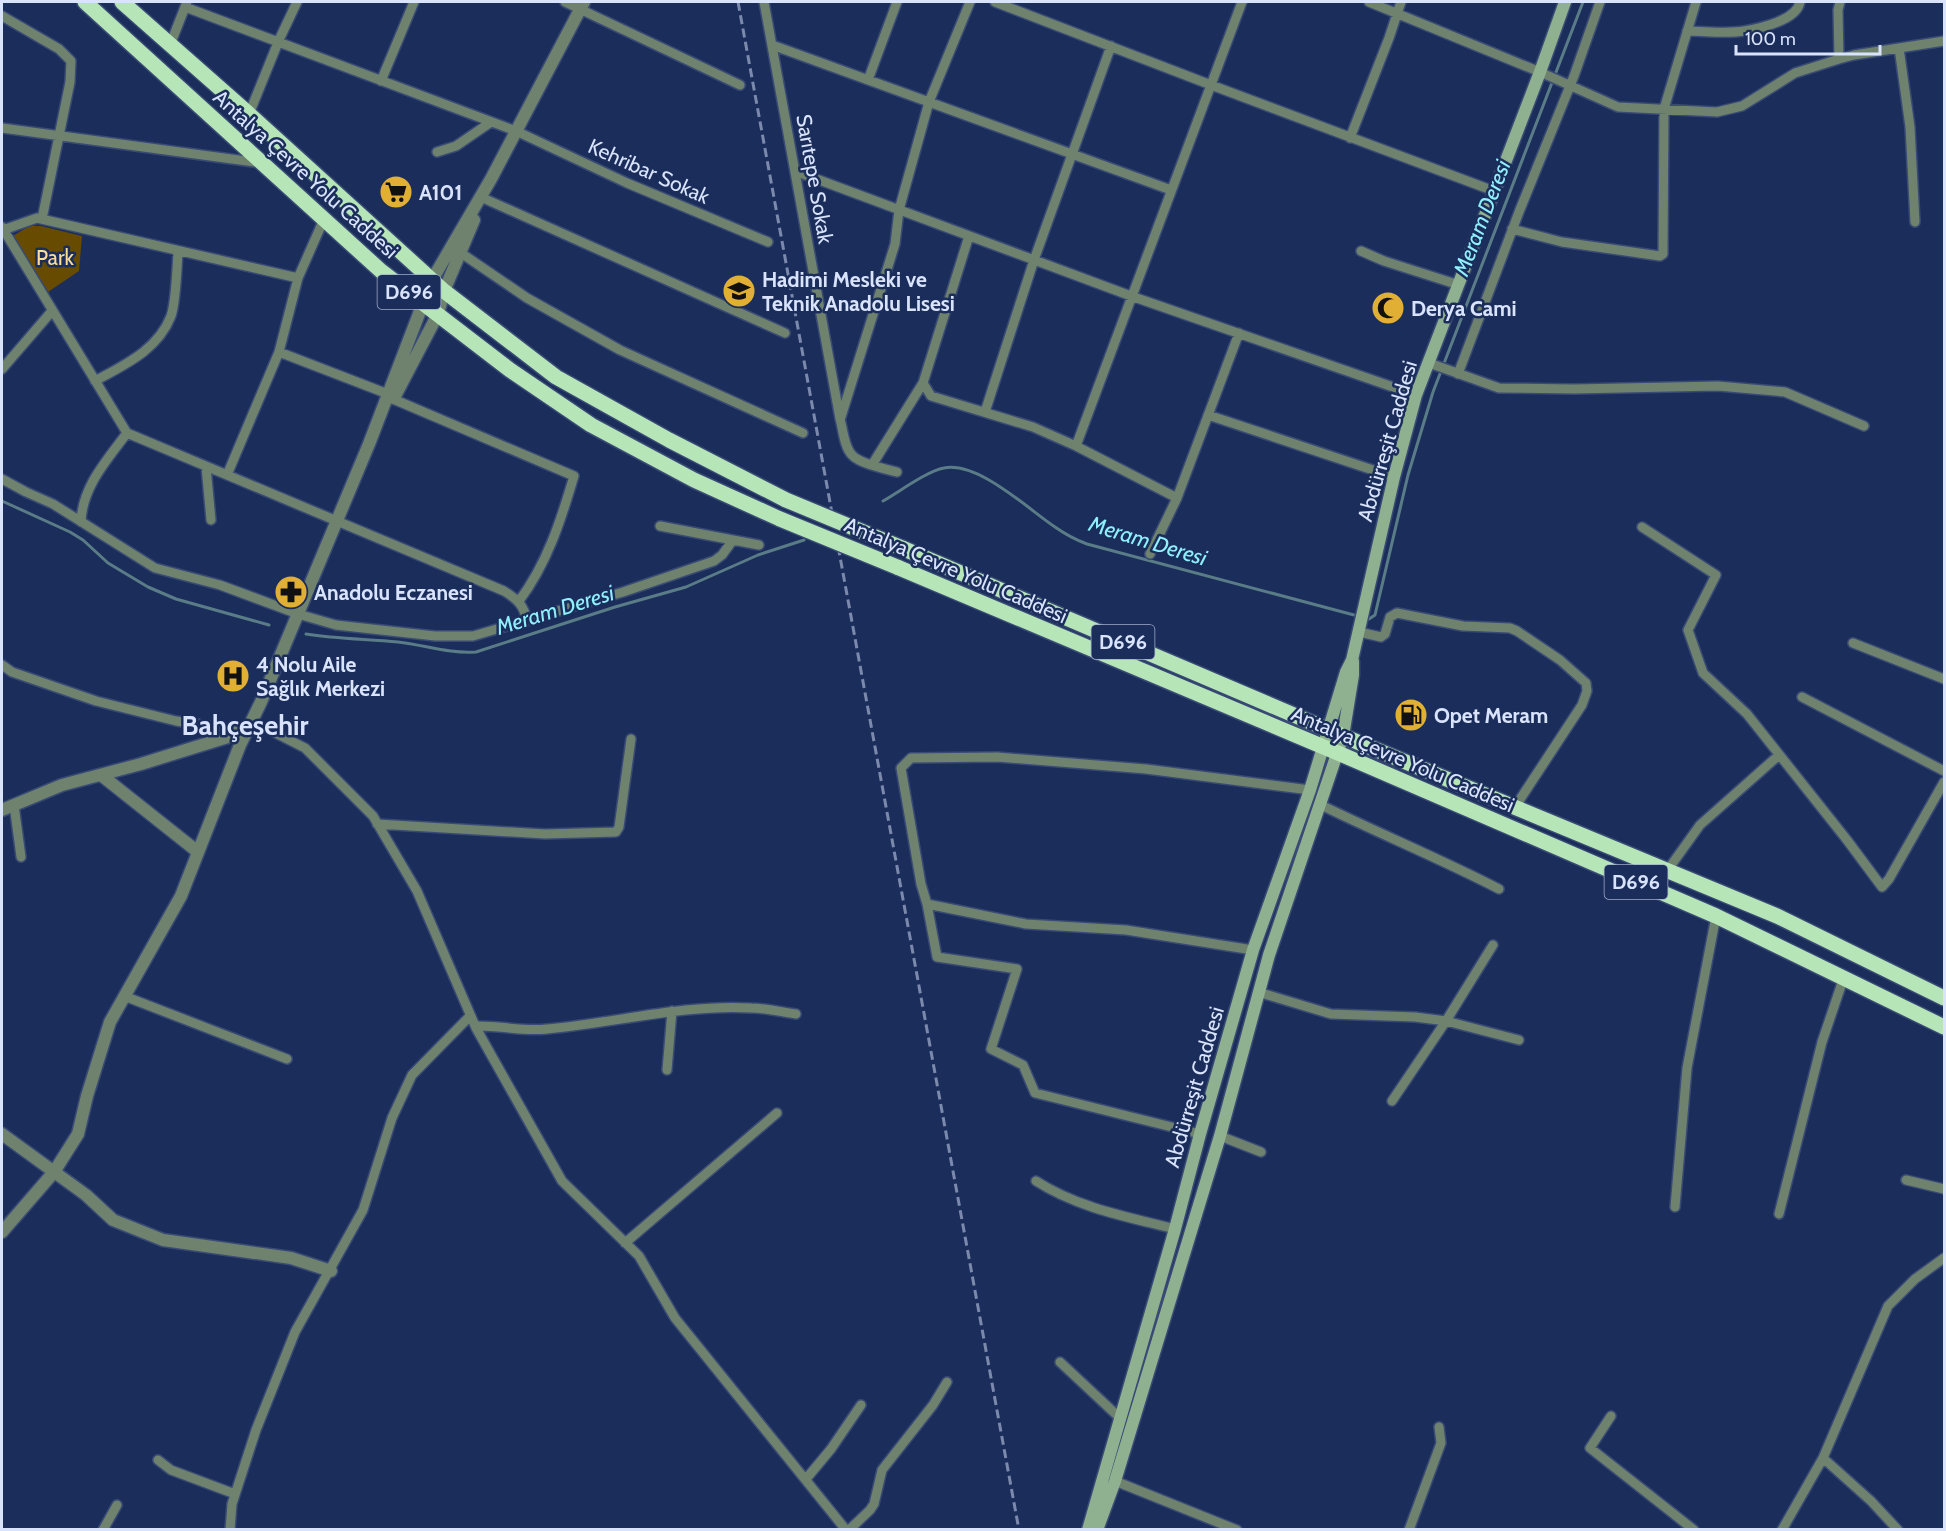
<svg xmlns="http://www.w3.org/2000/svg" width="1946" height="1531" viewBox="0 0 1946 1531" font-family="Cabin,sans-serif">
  <style>
    .green { fill: #664b00 }
    .lines { fill: none; stroke-linecap: round; stroke-linejoin: round }
    .stream { stroke: #5a7c87; stroke-width: 3 }
    .minor-casing { stroke: #394a75; stroke-width: 12 }
    .tertiary-casing { stroke: #394a75; stroke-width: 15 }
    .secondary-casing { stroke: #394a75; stroke-width: 15 }
    .trunk-casing { stroke: #394a75; stroke-width: 18 }
    .minor { stroke: #6e826e; stroke-width: 9 }
    .tertiary { stroke: #6e826e; stroke-width: 12 }
    .secondary { stroke: #90b190; stroke-width: 12 }
    .trunk { stroke: #b6e5b7; stroke-width: 15 }
    .rail { stroke: #7b8aac; stroke-width: 3; stroke-dasharray: 9 4.5; stroke-linecap: butt }
    .trunk-bridge-casing { stroke: #394a75; stroke-width: 18; stroke-linecap: butt }
    .trunk-bridge { stroke: #b6e5b7; stroke-width: 15 }
    .labels { text-anchor: middle; dominant-baseline: central; stroke-width: 5; stroke-linejoin: round; paint-order: stroke }
    .shield { fill: #1b2d5b; stroke: #a0adcc; stroke-width: 1.5 }
    .shield-label { font-size: 20px; font-weight: bold; fill: #d9e4fc }
    .street-label { font-size: 21px; fill: #d9e4fc; stroke: #1b2d5b }
    .poi-label { font-size: 21px; font-weight: bold; fill: #d9e4fc; stroke: #1b2d5b; text-anchor: start }
    .park-label { font-size: 21px; fill: #fddd99; stroke: #1b2d5b }
    .water-label { font-size: 22px; font-style: italic; fill: #8ff0fc; stroke: #1b2d5b }
    .district-label { font-size: 27px; font-weight: bold; fill: #d9e4fc; stroke: #1b2d5b }
  </style>
  <rect width="100%" height="100%" fill="#1b2d5b"/>
  <!-- green -->
  <path class="green" d="M 29,226 L 41,226 L 82,236 L 79,271 L 48,292 L 13,236 Z"/>
  <g class="lines">
    <!-- stream -->
    <path class="stream" d="M 2,501 L 70,532 L 83,540 L 108,563 L 148,587 L 176,599 L 269,625
      M 883,501 C 899,492 927,471 944,468 C 978,461 1028,509 1055,527 C 1065,534 1076,540 1087,544 L 1354,615
      M 1369,619 L 1375,615 L 1408,475 L 1433,392 L 1583,2
      M 306,634 C 337,639 367,639 398,642 C 425,645 449,654 476,652 L 615,607 L 686,587 L 758,555 L 804,540"/>
    <defs>
      <path id="minor" d="M 565,2 L 740,85
        M 764,2 L 840,419 C 843,429 844,447 852,455 C 860,464 886,469 897,472
        M 995,2 L 1211,85 L 1494,191
        M 1369,2 L 1540,72 L 1618,107 L 1717,112 L 1742,106 L 1795,73 L 1839,59 L 1854,55 L 1944,41
        M 185,7 L 516,131 L 627,183 L 768,242
        M 2,16 L 59,49 L 71,61 L 70,82 L 42,219
        M 1687,31 C 1705,31 1727,34 1744,31 C 1761,28 1797,20 1800,2
        M 170,45 L 187,2
        M 772,45 L 1171,190
        M 1899,48 L 1910,127 L 1915,222
        M 1839,59 L 1838,10 L 1840,2
        M 868,80 L 897,2
        M 381,81 L 414,2
        M 249,114 L 279,40 L 297,2
        M 2,128 L 261,163
        M 1350,138 L 1389,38 L 1401,2
        M 437,152 L 456,146 L 491,122
        M 795,171 L 1131,296 L 1416,395
        M 483,198 L 785,333
        M 2,227 L 127,433 L 504,591 C 517,599 524,605 527,621
        M 1512,229 L 1562,242 L 1660,256 L 1663,254 L 1664,109 L 1696,2
        M 3,230 L 37,218 L 298,278
        M 969,236 L 923,383 L 931,396 L 1033,427 L 1076,446 L 1177,498
        M 1361,251 L 1384,261 L 1459,285
        M 461,253 L 527,298 L 620,350 L 803,433
        M 279,352 L 388,394
        M 1429,363 L 1499,388 L 1574,389 L 1718,386 L 1785,392 L 1864,426
        M 2,369 L 52,311
        M 1458,374 L 1519,212 L 1574,76 L 1600,2
        M 95,381 C 124,365 158,350 171,316 C 176,302 177,267 178,251
        M 393,399 L 574,476 C 561,520 547,564 519,601
        M 985,412 L 1034,260 L 1111,46
        M 1208,415 L 1394,477
        M 841,417 L 895,244 L 899,210 L 929,102 L 970,2
        M 1076,446 L 1242,2
        M 872,465 L 923,383
        M 206,467 L 211,520
        M 227,475 L 279,352 L 298,278 L 324,219
        M 2,479 L 26,492 L 53,504 L 155,568 L 220,585 L 298,614 L 336,625 L 435,636 L 473,636 L 623,592 L 714,561 L 722,555 L 733,540 L 660,526
        M 81,522 C 82,487 107,460 127,433
        M 1642,527 L 1716,575 L 1688,630 L 1703,673 L 1747,714 L 1847,840 L 1882,887 L 1889,879 L 1944,782
        M 733,540 L 759,545
        M 1150,554 L 1177,498 L 1239,333
        M 1359,632 L 1381,637 L 1385,634 L 1390,617 L 1397,613 L 1463,626 L 1510,628 L 1517,631 L 1560,660 L 1586,683 L 1587,691 L 1582,705 L 1515,807
        M 1853,643 L 1944,679
        M 2,665 L 12,672 L 96,701 L 176,721 L 244,731
        M 1802,697 L 1944,771
        M 252,721 L 305,748 L 373,816 L 417,891 L 476,1028 L 562,1181 L 639,1256 L 675,1318 L 846,1530
        M 14,805 L 21,857
        M 1321,805 C 1380,834 1441,859 1499,889
        M 377,824 L 545,834 L 616,832 L 619,827 L 631,739
        M 1667,871 L 1700,825 L 1779,755
        M 927,904 L 937,957 L 1017,969 L 991,1049 L 1023,1065 L 1035,1093 L 1200,1134
        M 1253,950 L 1126,930 L 1026,924 L 927,904 L 921,884 L 901,768 L 911,758 L 997,757 L 1146,769 L 1310,790
        M 1258,992 L 1331,1014 L 1415,1017 L 1446,1021 L 1493,945
        M 124,996 L 287,1059
        M 475,1026 C 499,1025 523,1032 547,1029 C 615,1023 683,1004 751,1008 C 766,1008 782,1012 796,1014
        M 667,1070 L 672,1011
        M 1392,1101 L 1446,1021 L 1519,1040
        M 1220,1136 L 1261,1152
        M 1906,1180 L 1944,1189
        M 1036,1181 C 1078,1208 1128,1217 1175,1229
        M 1675,1207 L 1687,1068 L 1716,916
        M 1779,1214 L 1822,1042 L 1844,977
        M 625,1243 L 777,1113
        M 1060,1362 L 1121,1419
        M 1611,1416 L 1590,1448 L 1694,1530
        M 1823,1458 L 1871,1501 L 1898,1530
        M 158,1460 L 171,1470 L 235,1494
        M 806,1479 L 831,1449 L 861,1405
        M 1115,1481 L 1237,1530
        M 103,1530 L 117,1505
        M 230,1530 L 232,1504 L 256,1430 L 295,1332 L 363,1210 L 392,1118 L 412,1075 L 470,1016
        M 849,1530 L 870,1510 L 874,1504 L 882,1470 L 933,1405 L 947,1382
        M 1409,1530 L 1441,1443 L 1439,1427
        M 1782,1530 L 1823,1458 L 1888,1306 L 1915,1279 L 1944,1258"/>
      <path id="tertiary" d="M 394,398 L 438,314 L 444,291 L 474,220
        M 101,775 L 198,852
        M 2,810 L 62,785 L 141,764 L 247,731
        M 2,1134 L 86,1195 L 113,1220 L 163,1240 L 291,1258 L 331,1271
        M 2,1232 L 54,1172 L 78,1134 L 87,1096 L 110,1022 L 181,896 L 240,745 L 261,702 L 369,444 L 432,280 L 491,179 L 584,2"/>
      <path id="secondary" d="M 1088,1530 L 1175,1229 L 1200,1134 L 1253,950 L 1310,790 L 1346,672 L 1352,660 L 1394,477 L 1416,395 L 1540,72 L 1565,2
        M 1097,1530 L 1115,1481 L 1220,1136 L 1269,955 L 1343,736 L 1353,675 L 1353,661"/>
      <path id="trunk" d="M 85,2 L 381,271 L 510,370 L 591,425 L 694,480 L 780,519
        M 122,2 L 249,114 L 444,291 L 556,377 L 669,440 L 786,500
        M 902,548 L 1343,736 L 1777,916 L 1944,998
        M 897,567 L 1338,753 L 1716,916 L 1944,1027"/>
    </defs>
    <!-- minor casing -->
    <use href="#minor" class="minor-casing"/>
    <!-- tertiary casing -->
    <use href="#tertiary" class="tertiary-casing"/>
    <!-- secondary casing -->
    <use href="#secondary" class="secondary-casing"/>
    <!-- trunk casing -->
    <use href="#trunk" class="trunk-casing"/>
    <!-- minor -->
    <use href="#minor" class="minor"/>
    <!-- tertiary -->
    <use href="#tertiary" class="tertiary"/>
    <!-- secondary -->
    <use href="#secondary" class="secondary"/>
    <!-- trunk -->
    <use href="#trunk" class="trunk"/>
    <!-- rail -->
    <path class="rail" d="M 738,2 L 1019,1530"/>
    <defs>
      <path id="trunk-bridge" d="M 786,500 L 902,548
        M 780,519 L 897,567"/>
    </defs>
    <!-- trunk-bridge casing -->
    <use href="#trunk-bridge" class="trunk-bridge-casing"/>
    <!-- trunk-bridge -->
    <use href="#trunk-bridge" class="trunk-bridge"/>
  </g>
  <!-- icons -->
  <defs>
    <symbol id="supermarket-disc" viewBox="-11 -11 22 22"><circle r="9.5" fill="#e1af34" stroke="#1b2d5b"/><path d="M-6-5.5h2.5l.6 2H6L4.5 2H-2.5L-4.4-4H-6ZM-1.5 3.2a1.3 1.3 0 1 0 .1 0ZM3 3.2a1.3 1.3 0 1 0 .1 0Z" fill="#111"/></symbol>
    <symbol id="school-disc" viewBox="-11 -11 22 22"><circle r="9.5" fill="#e1af34" stroke="#1b2d5b"/><path d="M0-5L7-2L0 1L-7-2ZM-4 1L0 2.5L4 1V4Q0 6-4 4Z" fill="#111"/></symbol>
    <symbol id="mosque-disc" viewBox="-11 -11 22 22"><circle r="9.5" fill="#e1af34" stroke="#1b2d5b"/><path d="M3.5-4.9A6 6 0 1 0 3.5 4.9A5 5 0 1 1 3.5-4.9Z" fill="#111"/></symbol>
    <symbol id="pharmacy-disc" viewBox="-11 -11 22 22"><circle r="9.5" fill="#e1af34" stroke="#1b2d5b"/><path d="M-2-6h4v4h4v4h-4v4h-4v-4h-4v-4h4Z" fill="#111"/></symbol>
    <symbol id="hospital-disc" viewBox="-11 -11 22 22"><circle r="9.5" fill="#e1af34" stroke="#1b2d5b"/><path d="M-5-5h3v3.5h4V-5h3V5h-3V1.5h-4V5h-3Z" fill="#111"/></symbol>
    <symbol id="fuel-disc" viewBox="-11 -11 22 22"><circle r="9.5" fill="#e1af34" stroke="#1b2d5b"/><path d="M-5.5-6h7V0h2V4h1.3V-2.5L3-4.5l.8-.8L6-3V5H2.5V1h-1V6h-7ZM-4.2-4.7v3.2H.2V-4.7Z" fill="#111"/></symbol>
  </defs>
  <g fill-rule="evenodd">
    <use href="#supermarket-disc" x="377" y="173" width="38" height="38"/>
    <use href="#school-disc" x="720" y="272" width="38" height="38"/>
    <use href="#mosque-disc" x="1369" y="289" width="38" height="38"/>
    <use href="#pharmacy-disc" x="272" y="573" width="38" height="38"/>
    <use href="#hospital-disc" x="214" y="657" width="38" height="38"/>
    <use href="#fuel-disc" x="1392" y="696" width="38" height="38"/>
  </g>
  <g class="labels">
    <!-- shield labels -->
    <g class="shield">
      <rect x="377.5" y="275" width="63" height="34" rx="4.5"/>
      <rect x="1091.5" y="625" width="63" height="34" rx="4.5"/>
      <rect x="1604.5" y="865" width="63" height="34" rx="4.5"/>
    </g>
    <g class="shield-label">
      <text x="409" y="292">D696</text>
      <text x="1123" y="642">D696</text>
      <text x="1636" y="882">D696</text>
    </g>
    <!-- street labels -->
    <g class="street-label">
      <text transform="translate(649 171) rotate(24)">Kehribar Sokak</text>
      <text transform="translate(306 174) rotate(42)">Antalya Çevre Yolu Caddesi</text>
      <text transform="translate(815 179) rotate(80)">Sarıtepe Sokak</text>
      <text transform="translate(1387 441) rotate(-74)">Abdürreşit Caddesi</text>
      <text transform="translate(956 570) rotate(23)">Antalya Çevre Yolu Caddesi</text>
      <text transform="translate(1403 759) rotate(23)">Antalya Çevre Yolu Caddesi</text>
      <text transform="translate(1194 1087) rotate(-74)">Abdürreşit Caddesi</text>
    </g>
    <!-- poi labels -->
    <g class="poi-label">
      <text x="419" y="192">A101</text>
      <text x="762" y="279">Hadimi Mesleki ve<tspan x="762" dy="24">Teknik Anadolu Lisesi</tspan></text>
      <text x="1411" y="308">Derya Cami</text>
      <text x="314" y="592">Anadolu Eczanesi</text>
      <text x="256" y="664">4 Nolu Aile<tspan x="256" dy="24">Sağlık Merkezi</tspan></text>
      <text x="1434" y="715">Opet Meram</text>
    </g>
    <!-- park labels -->
    <g class="park-label">
      <text x="55" y="257">Park</text>
    </g>
    <!-- water labels -->
    <g class="water-label">
      <text transform="translate(1482 218) rotate(-69)">Meram Deresi</text>
      <text transform="translate(1148 541) rotate(17)">Meram Deresi</text>
      <text transform="translate(555 610) rotate(-17)">Meram Deresi</text>
    </g>
    <!-- district labels -->
    <g class="district-label">
      <text x="245" y="725">Bahçeşehir</text>
    </g>
  </g>
  <!-- border -->
  <rect width="1946" height="1531" fill="none" stroke="#d9e4fc" stroke-width="6"/>
  <!-- scale -->
  <path d="M1736 45v9h144v-9" fill="none" stroke="#d9e4fc" stroke-width="3"/>
  <text x="1745" y="45" font-size="18" fill="#d9e4fc" stroke="#1b2d5b" stroke-width="4.5" paint-order="stroke">100 m</text>
</svg>
